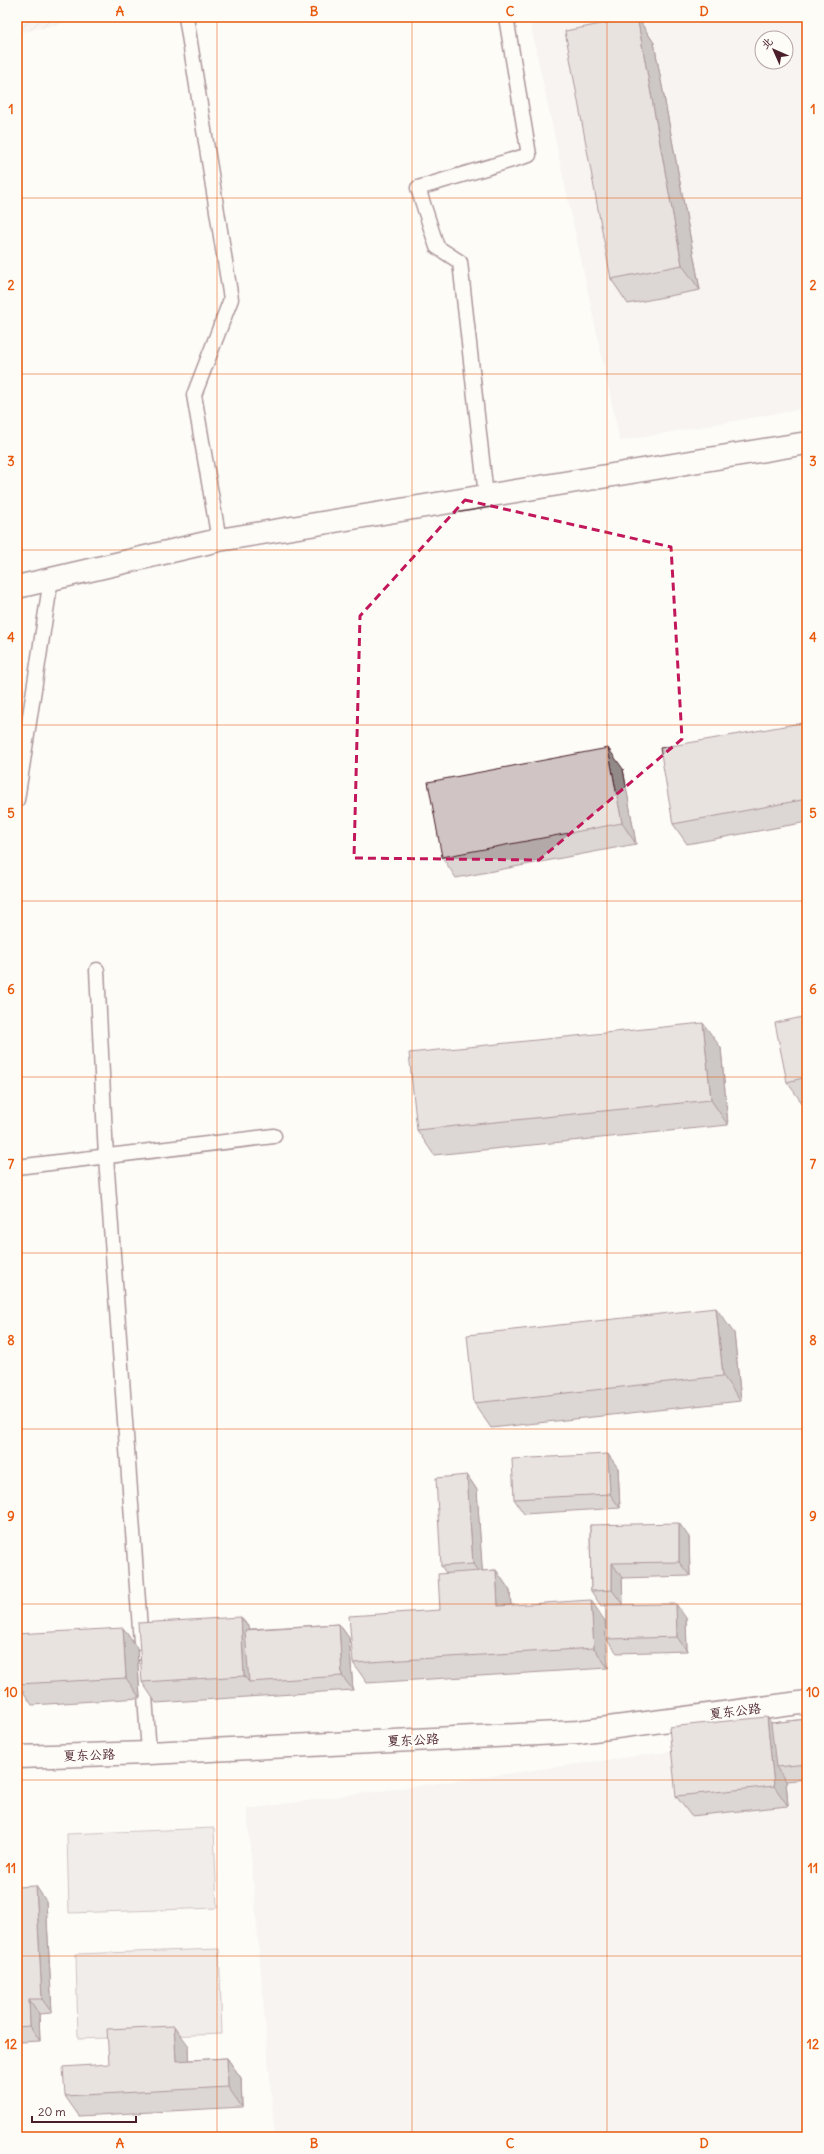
<svg xmlns="http://www.w3.org/2000/svg" width="824" height="2154" viewBox="0 0 824 2154" font-family="Delius,'LXGW WenKai TC',sans-serif">
  <style>
    .built { fill: #f0ece8; fill-rule: evenodd }
    .industrial { fill: url(#industrial-furrows) }
    .pitch { fill: #e3dcda; stroke: #967e82 }
    .lines { fill: none; stroke-linecap: round; stroke-linejoin: round }
    .service-casing { stroke: #4a1f2b; stroke-width: 17 }
    .minor-casing { stroke: #4a1f2b; stroke-width: 25 }
    .secondary-casing { stroke: #4a1f2b; stroke-width: 25 }
    .service { stroke: #fdfcf7; stroke-width: 14 }
    .minor { stroke: #fdfcf7; stroke-width: 22 }
    .secondary { stroke: #fdfcf7; stroke-width: 22 }
    .wall { fill: #b3a9a9; stroke: #4a1f2b }
    .shaded-wall { fill: #928a89; stroke: #4a1f2b }
    .building { fill: #d0c5c4; stroke: #4a1f2b }
    .marked { fill: none; stroke: #c2185b; stroke-width: 3; stroke-dasharray: 8 5; stroke-linejoin: round }
    .grid { fill: none; stroke: #e8590c; stroke-width: 1; stroke-opacity: 0.55 }
    .labels { text-anchor: middle; dominant-baseline: central; stroke-width: 3.5; stroke-linejoin: round; paint-order: stroke }
    .street-label { font-size: 13px; fill: #4a1f2b; stroke: #fdfcf7 }
    .neatline { fill: none; stroke: #e8590c; stroke-width: 1.5 }
    .grid-label { font-size: 13px; text-anchor: middle; font-weight: bold; fill: #e8590c }
  </style>
  <defs>
    <pattern id="industrial-furrows" width="10" height="10" patternUnits="userSpaceOnUse"><rect width="10" height="10" fill="#f0ece8"/><path d="M-1 1l2-2M0 10L10 0M9 11l2-2" fill="none" stroke="#cfcac7"/></pattern>
  </defs>
  <rect width="100%" height="100%" fill="#fdfcf7"/>
  <filter id="ink" filterUnits="userSpaceOnUse"><feTurbulence type="fractalNoise" baseFrequency=".025" numOctaves="2"/><feDisplacementMap in="SourceGraphic" scale="8" xChannelSelector="R" yChannelSelector="G"/><feConvolveMatrix kernelMatrix="1 2 1 2 8 2 1 2 1" color-interpolation-filters="sRGB"/></filter>
  <g filter="url(#ink)">
    <!-- built -->
    <path class="built" d="M 529,17 L 807,17 L 807,408 L 620,441 ZM 762,38 L 786,38 L 786,62 L 762,62 Z
      M 807,1733 L 807,2137 L 275,2137 L 247,1809 Z"/>
    <!-- industrial -->
    <path class="industrial" d="M 17,17 L 94,17 L 17,33 Z"/>
    <!-- pitch -->
    <path class="pitch" d="M 214,1828 L 217,1908 L 69,1913 L 67,1834 Z
      M 219,1949 L 222,2034 L 78,2039 L 76,1954 Z"/>
    <g class="lines">
      <defs>
        <path id="service" d="M 186,17 L 231,299 L 194,395 L 219,540
          M 486,496 L 460,262 L 437,247 L 418,188 L 529,155 L 506,17
          M 17,800 L 51,579
          M 97,970 L 106,1157 L 141,1643
          M 17,1167 L 274,1136
          M 143,1667 L 149,1753"/>
        <path id="minor" d="M 17,587 L 219,540 L 807,443"/>
        <path id="secondary" d="M 17,1757 L 149,1753 L 578,1732 L 807,1702"/>
      </defs>
      <!-- service casing -->
      <use href="#service" class="service-casing"/>
      <!-- minor casing -->
      <use href="#minor" class="minor-casing"/>
      <!-- secondary casing -->
      <use href="#secondary" class="secondary-casing"/>
      <!-- service -->
      <use href="#service" class="service"/>
      <!-- minor -->
      <use href="#minor" class="minor"/>
      <!-- secondary -->
      <use href="#secondary" class="secondary"/>
    </g>
    <!-- wall -->
    <path class="wall" d="M 637,17 L 654,43 L 700,290 L 628,304 L 611,279 Z
      M 807,722 L 807,822 L 687,844 L 673,824 Z
      M 623,769 L 636,844 L 456,878 L 442,857 Z
      M 807,1016 L 807,1106 L 805,1107 L 787,1082 Z
      M 721,1048 L 728,1125 L 434,1155 L 417,1130 Z
      M 734,1333 L 741,1401 L 491,1428 L 474,1403 Z
      M 618,1468 L 620,1508 L 524,1514 L 514,1499 Z
      M 467,1475 L 477,1490 L 482,1571 L 496,1570 L 510,1591 L 511,1605 L 605,1621 L 608,1668 L 367,1683 L 353,1663 L 440,1610 L 446,1573 L 441,1566 Z
      M 590,1525 L 689,1537 L 690,1576 L 622,1578 L 623,1605 L 686,1618 L 687,1651 L 617,1653 L 606,1639 L 606,1605 L 601,1606 L 591,1591 Z
      M 241,1617 L 250,1629 L 339,1624 L 349,1638 L 353,1690 L 156,1703 L 142,1682 Z
      M 123,1628 L 137,1648 L 140,1698 L 32,1705 L 18,1684 Z
      M 807,1719 L 807,1779 L 786,1781 L 788,1806 L 691,1816 L 676,1796 L 771,1723 Z
      M 17,1887 L 46,1901 L 52,2013 L 39,2014 L 40,2041 L 21,2042 L 17,2036 Z
      M 189,2046 L 189,2060 L 227,2058 L 241,2078 L 242,2107 L 79,2116 L 65,2096 L 109,2064 Z"/>
    <!-- shaded-wall -->
    <path class="shaded-wall" d="M 637,17 L 654,43 L 700,290 L 682,265 Z
      M 608,748 L 623,769 L 636,844 L 622,823 Z
      M 703,1023 L 721,1048 L 728,1125 L 711,1100 Z
      M 716,1308 L 734,1333 L 741,1401 L 723,1376 Z
      M 608,1454 L 618,1468 L 620,1508 L 610,1494 Z
      M 467,1475 L 477,1490 L 483,1579 L 473,1564 Z
      M 679,1523 L 689,1537 L 690,1576 L 679,1562 Z
      M 612,1563 L 622,1578 L 623,1605 L 612,1590 Z
      M 496,1570 L 510,1591 L 512,1627 L 498,1606 Z
      M 591,1600 L 605,1621 L 608,1668 L 594,1648 Z
      M 676,1604 L 686,1618 L 687,1651 L 677,1637 Z
      M 241,1617 L 255,1637 L 249,1682 L 244,1676 Z
      M 339,1624 L 349,1638 L 353,1690 L 342,1676 Z
      M 123,1628 L 137,1648 L 140,1698 L 126,1678 Z
      M 767,1717 L 781,1737 L 776,1767 L 786,1781 L 788,1806 L 774,1786 Z
      M 36,1886 L 46,1901 L 52,2013 L 42,1999 Z
      M 29,1999 L 39,2014 L 40,2041 L 30,2026 Z
      M 174,2026 L 189,2046 L 190,2081 L 176,2061 Z
      M 227,2058 L 241,2078 L 242,2107 L 228,2087 Z"/>
    <!-- building -->
    <path class="building" d="M 637,17 L 682,265 L 611,279 L 565,31 Z
      M 807,722 L 807,799 L 673,824 L 660,748 Z
      M 608,748 L 622,823 L 442,857 L 428,782 Z
      M 807,1016 L 807,1077 L 787,1082 L 775,1023 Z
      M 703,1023 L 711,1100 L 417,1130 L 409,1053 Z
      M 716,1308 L 723,1376 L 474,1403 L 467,1335 Z
      M 608,1454 L 610,1494 L 514,1499 L 512,1459 Z
      M 467,1475 L 473,1564 L 441,1566 L 436,1478 Z
      M 679,1523 L 679,1562 L 612,1563 L 612,1590 L 591,1591 L 590,1525 Z
      M 496,1570 L 498,1606 L 591,1600 L 594,1648 L 353,1663 L 349,1616 L 440,1610 L 438,1574 Z
      M 676,1604 L 677,1637 L 606,1639 L 606,1605 Z
      M 241,1617 L 244,1676 L 142,1682 L 138,1623 Z
      M 339,1624 L 342,1676 L 249,1682 L 245,1630 Z
      M 123,1628 L 126,1678 L 18,1684 L 17,1669 L 17,1634 Z
      M 767,1717 L 774,1786 L 676,1796 L 669,1727 Z
      M 807,1719 L 807,1764 L 776,1767 L 771,1723 Z
      M 36,1886 L 42,1999 L 29,1999 L 30,2026 L 17,2027 L 17,1887 Z
      M 174,2026 L 176,2061 L 227,2058 L 228,2087 L 65,2096 L 63,2067 L 109,2064 L 107,2029 Z"/>
  </g>
  <!-- marked area -->
  <path d="M0 0H824V2154H0ZM 465,500 L 671,547 L 682,739 L 539,860 L 354,858 L 360,616 Z" fill="#fdfcf7" fill-opacity=".55" fill-rule="evenodd"/>
  <path class="marked" d="M 465,500 L 671,547 L 682,739 L 539,860 L 354,858 L 360,616 Z"/>
  <!-- grid -->
  <path class="grid" d="M 217,17 L 217,2137M 412,17 L 412,2137M 607,17 L 607,2137M 17,198 L 807,198M 17,374 L 807,374M 17,550 L 807,550M 17,725 L 807,725M 17,901 L 807,901M 17,1077 L 807,1077M 17,1253 L 807,1253M 17,1429 L 807,1429M 17,1604 L 807,1604M 17,1780 L 807,1780M 17,1956 L 807,1956"/>
  <g class="labels">
    <!-- street labels -->
    <g class="street-label">
      <text transform="translate(735 1711) rotate(-7)">夏东公路</text>
      <text transform="translate(413 1740) rotate(-3)">夏东公路</text>
      <text transform="translate(89 1755) rotate(-2)">夏东公路</text>
    </g>
  </g>
  <!-- margin -->
  <rect width="824" height="2154" fill="none" stroke="#fdfcf7" stroke-width="44"/>
  <!-- north arrow -->
  <g transform="translate(774 50) rotate(315)"><circle r="19" fill="#fdfcf7" stroke="#b5a4a5"/>
  <path d="M0-3L7 15L0 10L-7 15Z" fill="#4a1f2b"/>
  <text y="-6" font-size="11" font-weight="bold" text-anchor="middle" fill="#4a1f2b">北</text>
  </g>
  <!-- scale -->
  <path d="M32 2116v6h104v-6" fill="none" stroke="#4a1f2b" stroke-width="2"/>
  <text x="38" y="2116" font-size="12" fill="#4a1f2b" stroke="#fdfcf7" stroke-width="3" paint-order="stroke">20 m</text>
  <rect x="22" y="22" width="780" height="2110" class="neatline"/>
  <g class="grid-label">
    <text x="120" y="16">A</text>
    <text x="314" y="16">B</text>
    <text x="510" y="16">C</text>
    <text x="704" y="16">D</text>
    <text x="11" y="114">1</text>
    <text x="813" y="114">1</text>
    <text x="11" y="290">2</text>
    <text x="813" y="290">2</text>
    <text x="11" y="466">3</text>
    <text x="813" y="466">3</text>
    <text x="11" y="642">4</text>
    <text x="813" y="642">4</text>
    <text x="11" y="818">5</text>
    <text x="813" y="818">5</text>
    <text x="11" y="994">6</text>
    <text x="813" y="994">6</text>
    <text x="11" y="1169">7</text>
    <text x="813" y="1169">7</text>
    <text x="11" y="1345">8</text>
    <text x="813" y="1345">8</text>
    <text x="11" y="1521">9</text>
    <text x="813" y="1521">9</text>
    <text x="11" y="1697">10</text>
    <text x="813" y="1697">10</text>
    <text x="11" y="1873">11</text>
    <text x="813" y="1873">11</text>
    <text x="11" y="2049">12</text>
    <text x="813" y="2049">12</text>
    <text x="120" y="2148">A</text>
    <text x="314" y="2148">B</text>
    <text x="510" y="2148">C</text>
    <text x="704" y="2148">D</text>
  </g>
</svg>
